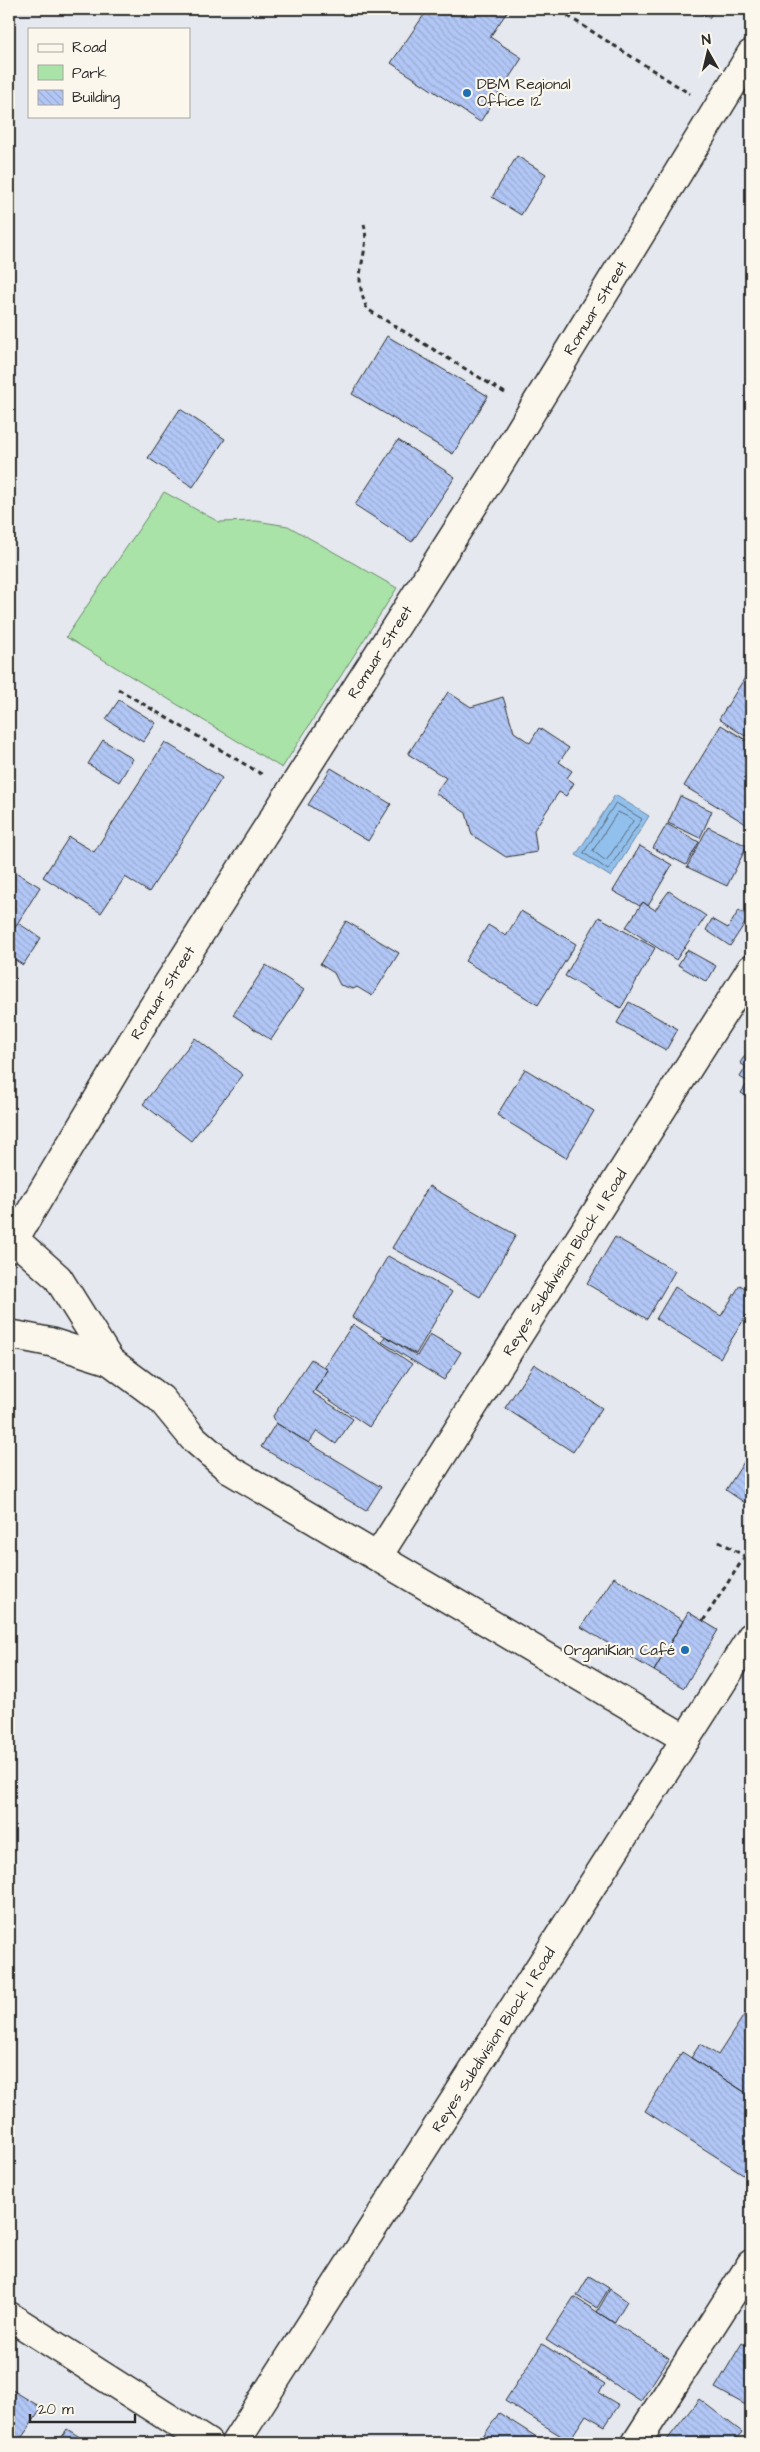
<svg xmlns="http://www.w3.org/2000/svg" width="760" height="2452" viewBox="0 0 760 2452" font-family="'Architects Daughter',sans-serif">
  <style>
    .green { fill: #aae3a7; stroke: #6a8769 }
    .water { fill: #92c0ec; stroke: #69849f }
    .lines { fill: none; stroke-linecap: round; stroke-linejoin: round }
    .shore { stroke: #546778; stroke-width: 1 }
    .building { fill: url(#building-back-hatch); stroke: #2b2b2b }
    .street-casing { stroke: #2b2b2b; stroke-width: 31 }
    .secondary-casing { stroke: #2b2b2b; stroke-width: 31 }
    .path { stroke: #2b2b2b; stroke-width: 3; stroke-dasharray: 5 4; stroke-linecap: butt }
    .street { stroke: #fbf7ec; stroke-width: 28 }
    .secondary { stroke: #fbf7ec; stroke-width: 28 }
    .poi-dot { fill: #1f6fb2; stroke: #fbf7ec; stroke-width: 2 }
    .labels { text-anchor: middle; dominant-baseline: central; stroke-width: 4.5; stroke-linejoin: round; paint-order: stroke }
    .poi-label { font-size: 15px; fill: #2b2b2b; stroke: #fbf7ec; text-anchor: start }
    .street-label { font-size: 15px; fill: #2b2b2b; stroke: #fbf7ec }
  </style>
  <defs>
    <pattern id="building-back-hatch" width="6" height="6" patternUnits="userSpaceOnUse" patternTransform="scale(1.25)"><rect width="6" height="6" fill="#b2c7f6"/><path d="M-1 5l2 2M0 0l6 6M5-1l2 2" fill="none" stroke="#99abd3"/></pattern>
  </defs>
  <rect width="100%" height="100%" fill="#e5e9ef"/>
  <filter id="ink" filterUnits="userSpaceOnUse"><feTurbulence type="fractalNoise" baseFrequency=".02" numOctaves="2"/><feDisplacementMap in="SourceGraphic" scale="10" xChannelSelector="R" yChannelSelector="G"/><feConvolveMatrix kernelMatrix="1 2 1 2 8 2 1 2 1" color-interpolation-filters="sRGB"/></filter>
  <g filter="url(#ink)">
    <!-- green -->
    <path class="green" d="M 164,492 L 219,522 L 256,521 L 288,526 L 397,588 L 282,768 L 66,637 Z"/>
    <!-- water -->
    <path class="water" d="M 615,795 L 649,816 L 611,877 L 576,855 Z"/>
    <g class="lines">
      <!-- shore -->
      <path class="shore" d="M 616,803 L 642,819 L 608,870 L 584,853 Z
        M 618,812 L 632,819 L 633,821 L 606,861 L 593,851 Z"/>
    </g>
    <!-- building -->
    <path class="building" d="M 428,9 L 509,9 L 490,37 L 522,58 L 480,122 L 391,63 Z
      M 694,9 L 715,9 L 709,18 Z
      M 517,156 L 546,174 L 521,215 L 492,197 Z
      M 387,336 L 488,396 L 453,454 L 352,394 Z
      M 180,409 L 225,439 L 193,487 L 148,458 Z
      M 398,440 L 455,477 L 412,542 L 355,505 Z
      M 751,668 L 751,726 L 745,736 L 719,719 Z
      M 448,692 L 471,707 L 503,697 L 514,732 L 530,743 L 539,728 L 569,748 L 559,762 L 572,771 L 567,778 L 574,783 L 566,796 L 559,792 L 534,830 L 537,852 L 506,857 L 472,835 L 466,813 L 435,793 L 446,778 L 408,754 Z
      M 119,700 L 156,723 L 143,742 L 106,719 Z
      M 721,725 L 751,743 L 751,827 L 684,786 Z
      M 103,740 L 133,759 L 119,782 L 88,764 Z
      M 165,742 L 222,778 L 149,892 L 125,877 L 101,913 L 43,877 L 69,837 L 94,852 Z
      M 331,768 L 391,804 L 368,841 L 308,805 Z
      M 680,796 L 712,811 L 700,838 L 668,823 Z
      M 667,824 L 699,842 L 686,865 L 653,848 Z
      M 708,827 L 747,846 L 727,886 L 687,867 Z
      M 640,846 L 672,865 L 648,906 L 643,902 L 640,906 L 613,891 Z
      M 9,868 L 40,887 L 12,932 L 9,930 Z
      M 669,891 L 706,916 L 676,960 L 626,927 L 643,902 L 655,910 Z
      M 739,910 L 749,917 L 730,946 L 706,930 L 712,919 L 728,928 Z
      M 521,911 L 576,944 L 538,1005 L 465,961 L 488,925 L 506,936 Z
      M 599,917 L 655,948 L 621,1008 L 565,976 Z
      M 346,921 L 399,953 L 372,996 L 357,987 L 353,989 L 340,985 L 334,973 L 320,964 Z
      M 18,923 L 41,938 L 23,965 L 9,956 L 9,930 L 12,932 Z
      M 687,950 L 716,966 L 707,982 L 678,965 Z
      M 266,965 L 304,990 L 271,1040 L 233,1015 Z
      M 629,1002 L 678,1029 L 666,1050 L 617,1023 Z
      M 195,1038 L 243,1075 L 191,1141 L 143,1104 Z
      M 749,1049 L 751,1050 L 751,1099 L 741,1093 L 748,1082 L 740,1077 L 746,1067 L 740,1063 Z
      M 525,1069 L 594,1111 L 566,1158 L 497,1115 Z
      M 429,1186 L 516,1235 L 480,1297 L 392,1248 Z
      M 615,1237 L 675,1271 L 647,1319 L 587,1284 Z
      M 388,1256 L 452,1292 L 416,1354 L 352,1317 Z
      M 740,1285 L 751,1292 L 751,1308 L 720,1358 L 656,1319 L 675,1287 L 721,1316 Z
      M 353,1324 L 412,1364 L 369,1427 L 315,1390 L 328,1370 L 324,1367 Z
      M 430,1334 L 461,1352 L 444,1380 L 382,1342 L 385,1336 L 417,1356 Z
      M 311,1359 L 328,1370 L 313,1393 L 353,1419 L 336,1444 L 317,1431 L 309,1443 L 276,1423 L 273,1416 Z
      M 534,1364 L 602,1408 L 573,1452 L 505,1408 Z
      M 276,1423 L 381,1487 L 366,1511 L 261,1447 Z
      M 751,1451 L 751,1507 L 726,1490 Z
      M 614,1577 L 683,1621 L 654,1671 L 581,1627 Z
      M 688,1612 L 718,1630 L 684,1688 L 654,1671 Z
      M 750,2006 L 751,2007 L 751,2096 L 691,2058 L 700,2044 L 718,2055 Z
      M 682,2052 L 751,2096 L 751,2179 L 645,2111 Z
      M 589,2276 L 609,2288 L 597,2308 L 577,2296 Z
      M 610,2289 L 627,2301 L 614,2323 L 597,2312 Z
      M 574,2297 L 669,2358 L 641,2401 L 546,2340 Z
      M 742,2343 L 751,2349 L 751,2408 L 715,2388 Z
      M 542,2344 L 605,2384 L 599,2393 L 619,2405 L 605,2426 L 586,2415 L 569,2441 L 505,2401 Z
      M 9,2388 L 42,2408 L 18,2443 L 9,2443 Z
      M 699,2399 L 742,2432 L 733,2443 L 671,2443 L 667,2440 Z
      M 499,2413 L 546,2443 L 479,2443 Z
      M 67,2429 L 89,2443 L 58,2443 Z"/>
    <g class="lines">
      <defs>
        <g id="street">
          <path d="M 14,1239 L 58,1278 L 110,1361"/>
          <path id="s1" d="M 9,1248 L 148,1015 L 492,476 L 751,54"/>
          <path d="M 9,1334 L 50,1342 L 110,1361 L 161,1399 L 193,1438 L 230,1470 L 686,1739"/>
          <path id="s2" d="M 378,1556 L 751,969"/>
          <path id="s3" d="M 235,2443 L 751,1637"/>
          <path d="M 636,2443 L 751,2264"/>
        </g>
        <path id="secondary" d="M 9,2316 L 208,2443"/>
      </defs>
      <!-- street casing -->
      <use href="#street" class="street-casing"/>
      <!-- secondary casing -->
      <use href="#secondary" class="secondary-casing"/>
      <!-- path -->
      <path class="path" d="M 560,11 L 690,94
        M 364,224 C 369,244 361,259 360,278 C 360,289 363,299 367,309 L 505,393
        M 118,689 L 263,775
        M 719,1541 L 751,1560
        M 703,1621 L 745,1556"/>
      <!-- street -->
      <use href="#street" class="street"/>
      <!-- secondary -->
      <use href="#secondary" class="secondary"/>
    </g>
  </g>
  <!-- markers -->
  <g class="poi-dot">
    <circle cx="467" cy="93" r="5"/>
    <circle cx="685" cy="1650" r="5"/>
  </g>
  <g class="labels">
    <!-- poi labels -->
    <g class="poi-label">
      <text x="477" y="84">DBM Regional<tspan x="477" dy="17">Office 12</tspan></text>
      <text x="675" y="1650" text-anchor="end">OrganiKian Café</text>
    </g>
    <!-- street labels -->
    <g class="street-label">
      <text stroke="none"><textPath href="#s1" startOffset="1108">Romuar Street</textPath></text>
      <text stroke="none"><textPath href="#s1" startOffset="702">Romuar Street</textPath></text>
      <text stroke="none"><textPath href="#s1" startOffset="298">Romuar Street</textPath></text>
      <text stroke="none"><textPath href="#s2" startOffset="348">Reyes Subdivision Block II Road</textPath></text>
      <text stroke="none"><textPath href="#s3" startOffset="479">Reyes Subdivision Block I Road</textPath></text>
    </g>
  </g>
  <!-- margin -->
  <rect width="760" height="2452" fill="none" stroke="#fbf7ec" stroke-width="30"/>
  <rect x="15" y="15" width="730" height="2422" fill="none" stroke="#2b2b2b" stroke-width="2" filter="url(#ink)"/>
  <!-- legend -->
  <rect x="28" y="28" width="162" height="90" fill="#fbf7ec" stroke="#a8a59f"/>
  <rect x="38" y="44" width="25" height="8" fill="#fbf7ec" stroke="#a8a59f"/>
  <text x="72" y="52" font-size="15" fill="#2b2b2b">Road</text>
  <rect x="38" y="65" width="25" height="15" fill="#aae3a7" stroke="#a8a59f"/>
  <text x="72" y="78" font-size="15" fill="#2b2b2b">Park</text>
  <rect x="38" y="90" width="25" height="15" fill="url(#building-back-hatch)" stroke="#a8a59f"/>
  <text x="72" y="102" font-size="15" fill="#2b2b2b">Building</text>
  <!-- north arrow -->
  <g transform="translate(708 52) rotate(352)" stroke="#fbf7ec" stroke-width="4" paint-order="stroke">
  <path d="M0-4L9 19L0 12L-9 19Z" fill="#2b2b2b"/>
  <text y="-8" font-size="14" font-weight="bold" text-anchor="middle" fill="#2b2b2b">N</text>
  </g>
  <!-- scale -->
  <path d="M30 2414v8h105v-8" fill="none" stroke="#2b2b2b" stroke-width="2.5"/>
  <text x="38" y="2414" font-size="15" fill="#2b2b2b" stroke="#fbf7ec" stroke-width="4" paint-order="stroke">20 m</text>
</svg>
